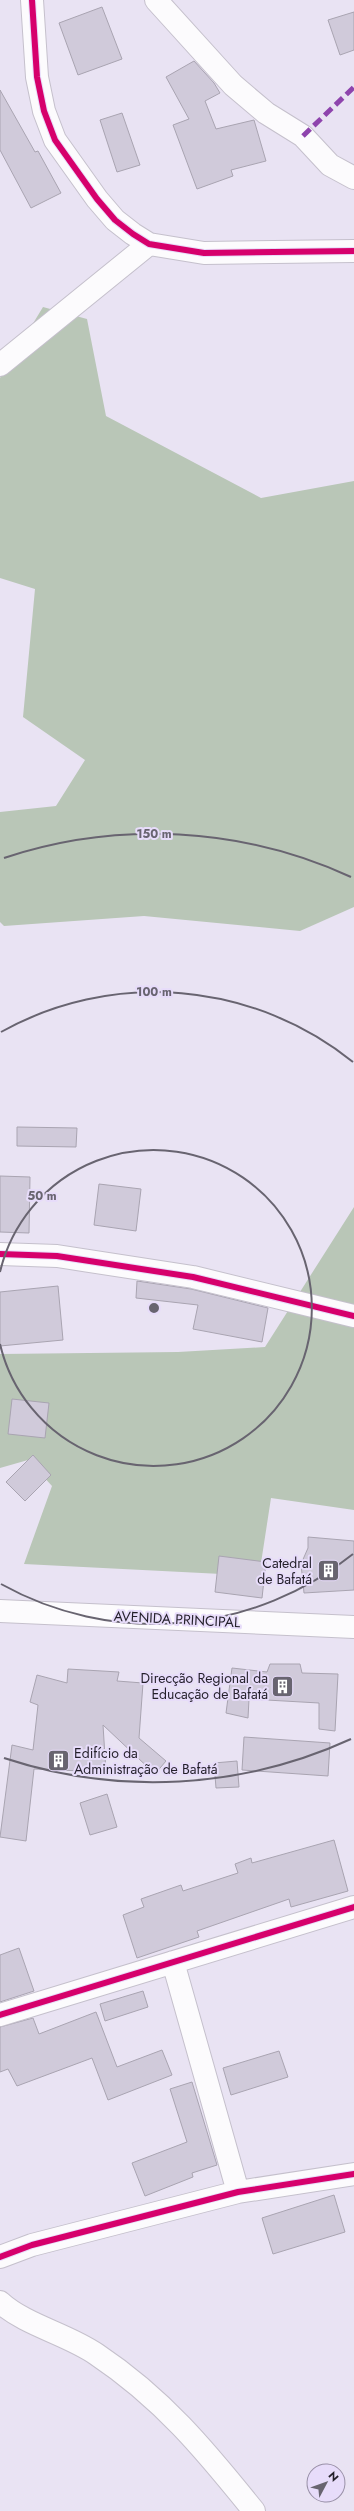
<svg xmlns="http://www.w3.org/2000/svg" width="354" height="2511" viewBox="0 0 354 2511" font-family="Jost,sans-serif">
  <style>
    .forest { fill: #b9c6b7 }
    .building { fill: #d0cada; stroke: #a9a4b1 }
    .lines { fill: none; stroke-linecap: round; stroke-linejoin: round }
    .minor-casing { stroke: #c5c0cc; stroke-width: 24 }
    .minor { stroke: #fcfbfd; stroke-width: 22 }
    .quiet { stroke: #8e44ad; stroke-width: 5; stroke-dasharray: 10 5; stroke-linecap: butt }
    .cycleway-casing { stroke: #e7dcfa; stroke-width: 8 }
    .cycleway { stroke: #d6006c; stroke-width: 6 }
    .ring { fill: none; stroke: #686470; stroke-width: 2 }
    .labels { text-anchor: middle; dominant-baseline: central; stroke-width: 4; stroke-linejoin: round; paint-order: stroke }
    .poi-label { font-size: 14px; fill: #231f2a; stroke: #e7dcfa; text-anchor: end }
    .street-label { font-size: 14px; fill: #231f2a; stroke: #e7dcfa }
    .centre { fill: #686470; stroke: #e7dcfa; stroke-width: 2 }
    .ring-label { font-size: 12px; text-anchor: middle; font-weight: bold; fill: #686470; stroke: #e7dcfa; stroke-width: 4; stroke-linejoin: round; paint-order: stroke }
  </style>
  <rect width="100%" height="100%" fill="#e9e3f3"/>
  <!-- forest -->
  <path class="forest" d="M 43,307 L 87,319 L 106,416 L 261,498 L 354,481 L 354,907 L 300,931 L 144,916 L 4,926 L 0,922 L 0,812 L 56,806 L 85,760 L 23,717 L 35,589 L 0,578 L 0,378 Z
    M 354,1207 L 354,1510 L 271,1498 L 259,1576 L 24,1564 L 52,1486 L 28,1460 L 0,1468 L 0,1354 L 178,1352 L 265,1347 Z"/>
  <!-- building -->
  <path class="building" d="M 102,7 L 122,59 L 78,75 L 59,23 Z
    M 354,12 L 354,50 L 340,55 L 328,20 Z
    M 194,61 L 214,83 L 220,93 L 205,101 L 216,129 L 254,120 L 266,161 L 231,170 L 233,176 L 197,189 L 173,125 L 189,119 L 166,77 Z
    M 0,90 L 35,152 L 38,151 L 61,193 L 31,208 L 0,150 Z
    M 122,113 L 140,165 L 117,172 L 100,120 Z
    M 17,1127 L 77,1128 L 76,1147 L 17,1146 Z
    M 0,1176 L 30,1177 L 29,1233 L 0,1232 Z
    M 99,1184 L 141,1189 L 136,1231 L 94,1225 Z
    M 137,1281 L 191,1289 L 268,1308 L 262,1342 L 193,1329 L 198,1305 L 136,1298 Z
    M 58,1286 L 63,1340 L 0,1346 L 0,1292 Z
    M 12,1399 L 49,1403 L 45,1438 L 8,1434 Z
    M 33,1455 L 51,1475 L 25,1501 L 6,1482 Z
    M 308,1537 L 354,1541 L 354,1590 L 304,1593 L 301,1564 L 308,1548 Z
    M 219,1556 L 266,1562 L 262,1598 L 215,1592 Z
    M 270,1664 L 300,1664 L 302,1673 L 338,1674 L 335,1731 L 319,1729 L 319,1703 L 249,1699 L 248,1718 L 226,1713 L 232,1668 L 267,1672 Z
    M 68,1669 L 119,1672 L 117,1681 L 143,1683 L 139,1738 L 166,1761 L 155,1774 L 103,1725 L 106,1772 L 34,1769 L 26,1841 L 0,1837 L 12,1745 L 33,1750 L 38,1705 L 30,1702 L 37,1675 L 67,1683 Z
    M 244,1737 L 330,1743 L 328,1776 L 242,1770 Z
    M 237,1761 L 239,1787 L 216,1788 L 214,1763 Z
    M 107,1794 L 117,1827 L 90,1835 L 80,1803 Z
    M 334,1840 L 348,1891 L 291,1907 L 289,1899 L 197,1931 L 199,1937 L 137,1958 L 123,1915 L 144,1907 L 141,1899 L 181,1885 L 183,1891 L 238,1873 L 235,1864 L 251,1858 L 252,1863 Z
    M 19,1948 L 34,1991 L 0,2002 L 0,1955 Z
    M 143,1991 L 148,2007 L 105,2021 L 100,2004 Z
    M 96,2012 L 117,2067 L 162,2050 L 172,2075 L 108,2100 L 92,2058 L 17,2086 L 8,2069 L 0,2072 L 0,2027 L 33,2018 L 39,2034 Z
    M 279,2051 L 288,2077 L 231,2095 L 223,2068 Z
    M 192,2082 L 217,2165 L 192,2173 L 193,2177 L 145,2196 L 132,2163 L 187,2142 L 170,2089 Z
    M 334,2195 L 345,2232 L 273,2254 L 262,2218 Z"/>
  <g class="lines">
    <defs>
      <path id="minor" d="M 32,0 L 37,77 L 44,111 L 55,140 L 97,199 L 115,220 L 133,234 L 149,244 L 204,253 L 354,251
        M 156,0 L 233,85 L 266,113 L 303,136 L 330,165 L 354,178
        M 0,365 L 149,244
        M 0,1254 L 57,1256 L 193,1277 L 354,1316
        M 0,1611 L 354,1627
        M 173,1962 L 238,2192
        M 0,2015 L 354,1907
        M 0,2257 L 32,2245 L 238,2192 L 354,2174
        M 0,2302 C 25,2325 67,2334 96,2354 C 162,2398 205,2450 254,2511"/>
    </defs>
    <!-- minor casing -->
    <use href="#minor" class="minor-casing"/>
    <!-- minor -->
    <use href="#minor" class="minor"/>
    <!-- quiet -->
    <path class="quiet" d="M 303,136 L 354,87"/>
    <defs>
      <path id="cycleway" d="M 32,0 L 37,77 L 44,111 L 55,140 L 97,199 L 115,220 L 133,234 L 149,244 L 204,253 L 354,251
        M 0,1254 L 57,1256 L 193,1277 L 354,1316
        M 0,2015 L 354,1907
        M 0,2257 L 32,2245 L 238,2192 L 354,2174"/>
    </defs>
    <!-- cycleway casing -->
    <use href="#cycleway" class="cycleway-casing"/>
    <!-- cycleway -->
    <use href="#cycleway" class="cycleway"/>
  </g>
  <!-- distance rings -->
  <g class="ring">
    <path d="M0 1272A158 158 0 1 1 0 1344"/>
    <path d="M353 1554A316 316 0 0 1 1 1584M1 1032A316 316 0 0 1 353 1062"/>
    <path d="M351 1739A474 474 0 0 1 4 1758M4 858A474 474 0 0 1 351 877"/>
  </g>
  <!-- icons -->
  <defs>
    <symbol id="building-square" viewBox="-11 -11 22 22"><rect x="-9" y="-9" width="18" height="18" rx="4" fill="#686470" stroke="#e7dcfa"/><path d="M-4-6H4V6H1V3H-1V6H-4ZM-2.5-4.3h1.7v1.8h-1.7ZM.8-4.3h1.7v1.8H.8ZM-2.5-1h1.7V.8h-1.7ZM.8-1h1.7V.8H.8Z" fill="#fff"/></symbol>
  </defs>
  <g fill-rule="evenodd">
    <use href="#building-square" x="316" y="1558" width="25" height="25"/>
    <use href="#building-square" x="270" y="1674" width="25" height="25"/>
    <use href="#building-square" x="46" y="1748" width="25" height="25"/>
  </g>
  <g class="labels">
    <!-- poi labels -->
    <g class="poi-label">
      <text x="312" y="1563">Catedral<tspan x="312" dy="16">de Bafatá</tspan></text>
      <text x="268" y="1678">Direcção Regional da<tspan x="268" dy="16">Educação de Bafatá</tspan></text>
      <text x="74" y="1753" text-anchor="start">Edifício da<tspan x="74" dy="16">Administração de Bafatá</tspan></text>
    </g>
    <!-- street labels -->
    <g class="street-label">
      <text transform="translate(177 1619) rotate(3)">AVENIDA PRINCIPAL</text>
    </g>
  </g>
  <circle cx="154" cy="1308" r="6" class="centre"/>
  <g class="ring-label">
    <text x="154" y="838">150 m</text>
    <text x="154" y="996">100 m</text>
    <text x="42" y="1200">50 m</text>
  </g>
  <!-- north arrow -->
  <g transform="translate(326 2483) rotate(49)"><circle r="19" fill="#e7dcfa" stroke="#9990a7"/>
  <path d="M0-3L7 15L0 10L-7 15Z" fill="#686470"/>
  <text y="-6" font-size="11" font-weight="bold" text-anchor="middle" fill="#231f2a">N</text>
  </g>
</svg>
